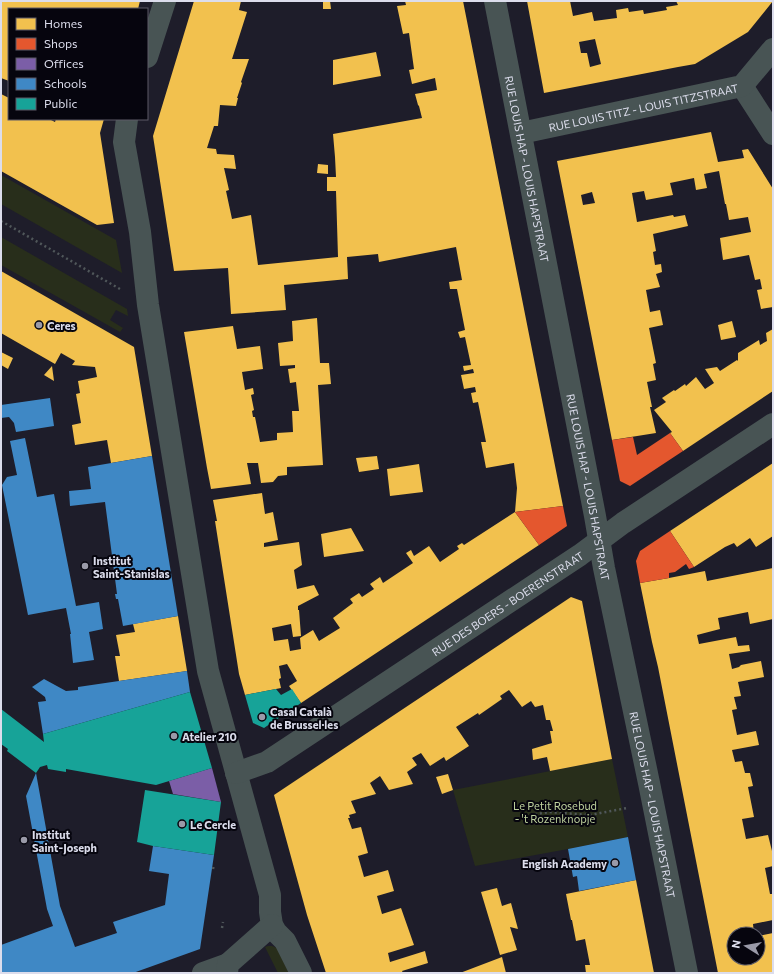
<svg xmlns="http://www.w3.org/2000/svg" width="774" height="974" viewBox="0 0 774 974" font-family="Commissioner,sans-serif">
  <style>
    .green { fill: #282e1b }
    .homes { fill: #f2c14e; fill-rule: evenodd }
    .shops { fill: #e4572e }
    .offices { fill: #7b5ea7 }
    .schools { fill: #3f88c5 }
    .public { fill: #17a398 }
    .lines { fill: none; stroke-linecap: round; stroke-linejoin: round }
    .path { stroke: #50575a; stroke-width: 2.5; stroke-dasharray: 2 3; stroke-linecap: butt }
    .minor { stroke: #485454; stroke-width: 22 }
    .poi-dot { fill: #9a9aa8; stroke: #06050e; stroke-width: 1.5 }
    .labels { text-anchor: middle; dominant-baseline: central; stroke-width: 4; stroke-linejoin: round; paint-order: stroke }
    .street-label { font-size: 11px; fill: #dcddec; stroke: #06050e }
    .poi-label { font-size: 11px; font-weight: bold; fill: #dcddec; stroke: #06050e; text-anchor: start }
    .park-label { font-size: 11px; fill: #bed19d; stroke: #06050e }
  </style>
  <rect width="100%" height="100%" fill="#1e1d2a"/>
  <!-- green -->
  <path class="green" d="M 1,175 L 116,240 L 122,273 L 1,204 Z
    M 1,237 L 127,309 L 128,316 L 116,310 L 110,320 L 123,328 L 120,332 L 1,265 Z
    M 612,759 L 628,837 L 568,849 L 475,866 L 453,790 Z
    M 268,946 L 272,946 L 277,948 L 289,973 L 278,973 L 265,947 Z"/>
  <!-- homes -->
  <path class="homes" d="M 1,1 L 140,1 L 138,9 L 9,9 L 9,81 L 1,78 Z
    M 194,1 L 241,1 L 239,10 L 247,12 L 232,59 L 249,59 L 241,82 L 242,83 L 237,98 L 238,98 L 236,106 L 220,105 L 218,126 L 214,126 L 207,148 L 216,149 L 217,154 L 234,155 L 236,169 L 224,168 L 229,190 L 226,191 L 232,219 L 251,215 L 258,265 L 338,257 L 336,191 L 327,191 L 327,177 L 336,177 L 335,157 L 333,134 L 422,118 L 419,106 L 418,105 L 415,94 L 437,90 L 435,78 L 412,84 L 409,70 L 414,69 L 409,33 L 403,34 L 397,6 L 406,5 L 405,1 L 463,1 L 563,506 L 515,512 L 539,545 L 301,703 L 289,686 L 297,681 L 287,664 L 279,666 L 281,678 L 279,679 L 281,688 L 245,695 L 239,674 L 215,521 L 217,521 L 213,500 L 262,493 L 265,514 L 273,512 L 278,540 L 264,543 L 264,547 L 299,542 L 302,565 L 294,570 L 297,589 L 314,585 L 319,595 L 298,606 L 298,610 L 299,610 L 301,636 L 293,637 L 291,624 L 272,628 L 274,641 L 288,639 L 290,651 L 301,649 L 300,638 L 313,630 L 319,641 L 340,628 L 333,618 L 353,603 L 350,599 L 359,593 L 362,597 L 374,589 L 370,584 L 380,577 L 383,583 L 413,563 L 406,553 L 411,550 L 414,556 L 429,546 L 440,562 L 459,549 L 457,546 L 462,543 L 464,545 L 515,512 L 517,488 L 514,463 L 486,468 L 481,442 L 486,442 L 478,402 L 473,403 L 471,393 L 476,392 L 475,387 L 464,389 L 461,375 L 474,373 L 473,369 L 464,371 L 463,366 L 471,365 L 465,337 L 460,338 L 458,332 L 465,330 L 457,289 L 450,289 L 449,282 L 462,280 L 456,247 L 379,262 L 378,254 L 347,257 L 348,279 L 284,285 L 286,310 L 231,314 L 228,268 L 174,271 L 153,136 Z
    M 323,1 L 330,1 L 331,9 L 323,9 Z
    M 527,1 L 570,1 L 573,16 L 592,12 L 594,21 L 617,18 L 616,10 L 628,8 L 629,12 L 643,10 L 644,14 L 667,10 L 666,7 L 678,5 L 676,1 L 773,1 L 748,32 L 695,64 L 678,67 L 544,93 ZM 595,39 L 601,64 L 590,67 L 587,53 L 581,53 L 579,42 Z
    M 376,52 L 381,76 L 333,85 L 333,60 Z
    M 1,94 L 9,98 L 9,119 L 49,119 L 55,122 L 56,119 L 104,119 L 100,133 L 114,223 L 97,225 L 1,171 Z
    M 711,132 L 718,162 L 744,158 L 742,150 L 748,149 L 773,189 L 773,307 L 761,309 L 757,290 L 762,289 L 760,279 L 755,280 L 749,255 L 723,260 L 720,238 L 751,232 L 748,217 L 729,220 L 726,204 L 725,204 L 719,171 L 704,174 L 707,188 L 696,190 L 694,178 L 670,183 L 673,195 L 646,200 L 644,191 L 632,193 L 637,222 L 673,215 L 674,217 L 685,215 L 688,226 L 653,234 L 656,251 L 653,252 L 655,265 L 661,264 L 662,272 L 656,274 L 660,287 L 646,290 L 650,312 L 660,310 L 663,325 L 649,328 L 656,363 L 653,364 L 656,380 L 647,382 L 652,407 L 650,407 L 656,433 L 612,440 L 557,161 ZM 592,192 L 595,203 L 583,205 L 581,195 Z
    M 318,164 L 328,165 L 328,174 L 317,173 Z
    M 1,271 L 134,347 L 152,456 L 111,463 L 107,440 L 75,445 L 72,425 L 81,423 L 76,394 L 80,393 L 78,381 L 97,377 L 95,367 L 72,365 L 75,361 L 61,353 L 55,364 L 1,333 Z
    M 317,318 L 320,363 L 329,363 L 331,384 L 318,385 L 323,465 L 287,467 L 287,475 L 278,476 L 273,482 L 261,483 L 258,463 L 247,463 L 251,484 L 211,489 L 207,468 L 184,332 L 233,326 L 237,349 L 260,346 L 263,369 L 242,372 L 245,390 L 253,388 L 254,394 L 251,395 L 254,410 L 252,411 L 253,417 L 255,417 L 260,442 L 277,440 L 277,433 L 293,432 L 292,411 L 299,411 L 296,382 L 290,383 L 288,369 L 295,368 L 295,365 L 280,366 L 278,343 L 293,341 L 292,321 Z
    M 732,321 L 736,337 L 721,340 L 718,325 Z
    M 773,329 L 773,391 L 683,451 L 670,433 L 672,432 L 654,410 L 666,402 L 662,398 L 674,390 L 675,391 L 685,384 L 686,386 L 696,377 L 705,389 L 714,383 L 705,369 L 717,367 L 720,371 L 737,360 L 738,361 L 738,353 L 759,340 L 760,345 L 767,341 L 766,333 Z
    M 1,352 L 13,358 L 8,369 L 1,365 Z
    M 52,366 L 54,381 L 44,375 Z
    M 377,456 L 379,469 L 359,472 L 356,458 Z
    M 773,463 L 773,536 L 756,547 L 750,538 L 737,547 L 734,543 L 725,547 L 694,567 L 670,531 Z
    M 419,464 L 423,492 L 390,496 L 387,469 Z
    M 351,528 L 364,551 L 324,557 L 321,534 Z
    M 773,568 L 773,619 L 750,624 L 748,612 L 718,618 L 720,629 L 697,635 L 699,644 L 736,637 L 738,646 L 749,645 L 750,651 L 729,654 L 732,669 L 739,667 L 741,665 L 761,661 L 764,677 L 738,682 L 741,696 L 734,697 L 737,709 L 732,710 L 737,735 L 756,731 L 759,745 L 732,750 L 735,762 L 742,761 L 745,773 L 750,773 L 753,786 L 748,787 L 754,817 L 742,819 L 746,839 L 768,835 L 773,855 L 773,866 L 765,868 L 770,894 L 773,894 L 773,920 L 753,924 L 754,934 L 734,934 L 734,958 L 758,958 L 758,936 L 773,933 L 773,973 L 718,973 L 658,667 L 652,642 L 640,583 L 669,578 L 705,571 L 707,581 Z
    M 571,597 L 582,601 L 612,759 L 550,771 L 547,757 L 533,760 L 532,749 L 552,743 L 550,731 L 553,731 L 550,720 L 546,720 L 543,705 L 535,707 L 531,701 L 522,707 L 509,690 L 500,696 L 502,699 L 479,715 L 478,713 L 456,727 L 469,746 L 446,761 L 444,757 L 430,766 L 421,753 L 412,758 L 417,765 L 407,772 L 413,784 L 389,790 L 380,776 L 370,783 L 376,794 L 351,801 L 356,813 L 349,815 L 350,818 L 348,818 L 352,829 L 361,827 L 368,853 L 358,856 L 364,877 L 388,870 L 394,891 L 377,896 L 382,914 L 401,908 L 414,945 L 388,953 L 390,962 L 425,951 L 428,963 L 402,971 L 403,973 L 326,973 L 307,915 L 274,795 Z
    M 178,616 L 187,671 L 119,681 L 115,656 L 120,656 L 116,635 L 135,632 L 133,624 Z
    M 448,774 L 453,790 L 442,794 L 436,777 Z
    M 636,880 L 654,973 L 586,973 L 585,965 L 590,965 L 585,939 L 576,941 L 572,920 L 571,920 L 566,894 Z
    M 497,888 L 502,906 L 511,903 L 518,929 L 510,927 L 517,950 L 500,955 L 481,892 Z
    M 502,957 L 506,973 L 460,973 Z"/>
  <!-- shops -->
  <path class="shops" d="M 670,433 L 683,451 L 630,486 L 620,481 L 612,440 L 633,437 L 637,455 Z
    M 563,506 L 567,526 L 539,545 L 515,512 Z
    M 670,531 L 694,567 L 689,569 L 686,564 L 675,572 L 669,573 L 669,578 L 640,583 L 636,561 L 640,551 Z"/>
  <!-- offices -->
  <path class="offices" d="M 212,768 L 221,802 L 173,794 L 169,781 Z"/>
  <!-- schools -->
  <path class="schools" d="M 50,398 L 54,426 L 16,432 L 14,423 L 9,417 L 1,418 L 1,405 Z
    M 25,438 L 37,497 L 54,494 L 76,606 L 99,602 L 103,629 L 89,632 L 94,660 L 73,663 L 70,634 L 71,634 L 66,608 L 28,615 L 2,485 L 7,477 L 17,475 L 10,441 Z
    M 152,456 L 178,616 L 123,626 L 118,599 L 116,599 L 115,594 L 117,594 L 105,502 L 70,506 L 69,491 L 91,489 L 88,467 Z
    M 187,671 L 190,692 L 43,734 L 38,702 L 46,701 L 45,697 L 32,687 L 44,679 L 66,691 L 78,690 L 78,687 Z
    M 36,773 L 60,906 L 75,947 L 117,933 L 113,922 L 165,905 L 169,874 L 149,871 L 153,846 L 214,855 L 200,949 L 133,973 L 1,973 L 1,945 L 53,926 L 47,909 L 26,796 Z
    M 628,837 L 636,880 L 579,891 L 577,876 L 573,877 L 568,849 Z"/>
  <!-- public -->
  <path class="public" d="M 276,689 L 281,695 L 292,689 L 301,703 L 264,728 L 253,723 L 245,695 Z
    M 190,692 L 212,768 L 156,785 L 66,769 L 66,772 L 48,769 L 47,765 L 40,767 L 36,773 L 7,751 L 8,749 L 1,744 L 1,709 L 44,742 L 43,734 Z
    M 145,790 L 221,802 L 214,855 L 153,846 L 137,842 Z"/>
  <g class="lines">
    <!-- path -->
    <path class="path" d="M 1,221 L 120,289
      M 530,815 L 549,812 L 590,815 L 627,808
      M 213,869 L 214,865
      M 222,928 L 223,922"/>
    <!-- minor -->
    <g class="minor">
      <path id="s1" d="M 495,1 L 595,516 L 604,568 L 649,783 L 687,973"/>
      <path d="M 147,57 L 165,1"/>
      <path d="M 742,86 L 773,134"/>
      <path d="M 127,119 L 124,142 L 140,232 L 148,305 L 208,671 L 270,895 L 270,912 L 272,925 L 276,932 L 285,941 L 301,973"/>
      <path id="s2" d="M 521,133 L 742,86 L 773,49"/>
      <path id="s3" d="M 236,773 L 267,762 L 580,555 L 623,523 L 773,424"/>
      <path d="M 203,973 L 228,964"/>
      <path d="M 227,973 L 228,964 L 272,925"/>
    </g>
  </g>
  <!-- markers -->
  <g class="poi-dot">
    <circle cx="39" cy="325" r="4"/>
    <circle cx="85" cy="566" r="4"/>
    <circle cx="262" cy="717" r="4"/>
    <circle cx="174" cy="736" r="4"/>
    <circle cx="182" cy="824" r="4"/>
    <circle cx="24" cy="840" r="4"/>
    <circle cx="615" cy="863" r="4"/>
  </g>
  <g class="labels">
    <!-- street labels -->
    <g class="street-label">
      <text stroke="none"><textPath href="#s2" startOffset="125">RUE LOUIS TITZ - LOUIS TITZSTRAAT</textPath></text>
      <text stroke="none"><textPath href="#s1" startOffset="171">RUE LOUIS HAP - LOUIS HAPSTRAAT</textPath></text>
      <text stroke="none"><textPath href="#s1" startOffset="495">RUE LOUIS HAP - LOUIS HAPSTRAAT</textPath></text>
      <text stroke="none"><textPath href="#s3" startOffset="321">RUE DES BOERS - BOERENSTRAAT</textPath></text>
      <text stroke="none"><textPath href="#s1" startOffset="819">RUE LOUIS HAP - LOUIS HAPSTRAAT</textPath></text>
    </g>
    <!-- poi labels -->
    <g class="poi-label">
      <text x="47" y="325">Ceres</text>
      <text x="93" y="560">Institut<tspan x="93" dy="13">Saint-Stanislas</tspan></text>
      <text x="270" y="711">Casal Català<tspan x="270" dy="13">de Brussel·les</tspan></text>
      <text x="182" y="736">Atelier 210</text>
      <text x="190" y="824">Le Cercle</text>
      <text x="32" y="834">Institut<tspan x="32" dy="13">Saint-Joseph</tspan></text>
      <text x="607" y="863" text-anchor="end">English Academy</text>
    </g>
    <!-- park labels -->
    <g class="park-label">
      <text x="555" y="805">Le Petit Rosebud<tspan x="555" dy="13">- 't Rozenknopje</tspan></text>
    </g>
  </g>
  <!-- border -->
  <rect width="774" height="974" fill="none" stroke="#dcddec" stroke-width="4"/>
  <!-- legend -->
  <rect x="8" y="8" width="140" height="112" fill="#06050e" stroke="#5c5b67"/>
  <rect x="16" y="18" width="20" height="12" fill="#f2c14e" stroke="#5c5b67"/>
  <text x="44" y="28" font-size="12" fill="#dcddec">Homes</text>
  <rect x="16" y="38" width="20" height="12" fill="#e4572e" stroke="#5c5b67"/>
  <text x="44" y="48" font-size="12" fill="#dcddec">Shops</text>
  <rect x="16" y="58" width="20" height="12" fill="#7b5ea7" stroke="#5c5b67"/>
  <text x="44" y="68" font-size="12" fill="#dcddec">Offices</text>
  <rect x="16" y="78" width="20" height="12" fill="#3f88c5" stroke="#5c5b67"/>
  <text x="44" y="88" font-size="12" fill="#dcddec">Schools</text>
  <rect x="16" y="98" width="20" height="12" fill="#17a398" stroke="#5c5b67"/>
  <text x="44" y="108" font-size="12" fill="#dcddec">Public</text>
  <!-- north arrow -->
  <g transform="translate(746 946) rotate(281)"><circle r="19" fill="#06050e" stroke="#5c5b67"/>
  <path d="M0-3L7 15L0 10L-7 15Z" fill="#9a9aa8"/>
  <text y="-6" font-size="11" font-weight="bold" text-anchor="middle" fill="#dcddec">N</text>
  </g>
</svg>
